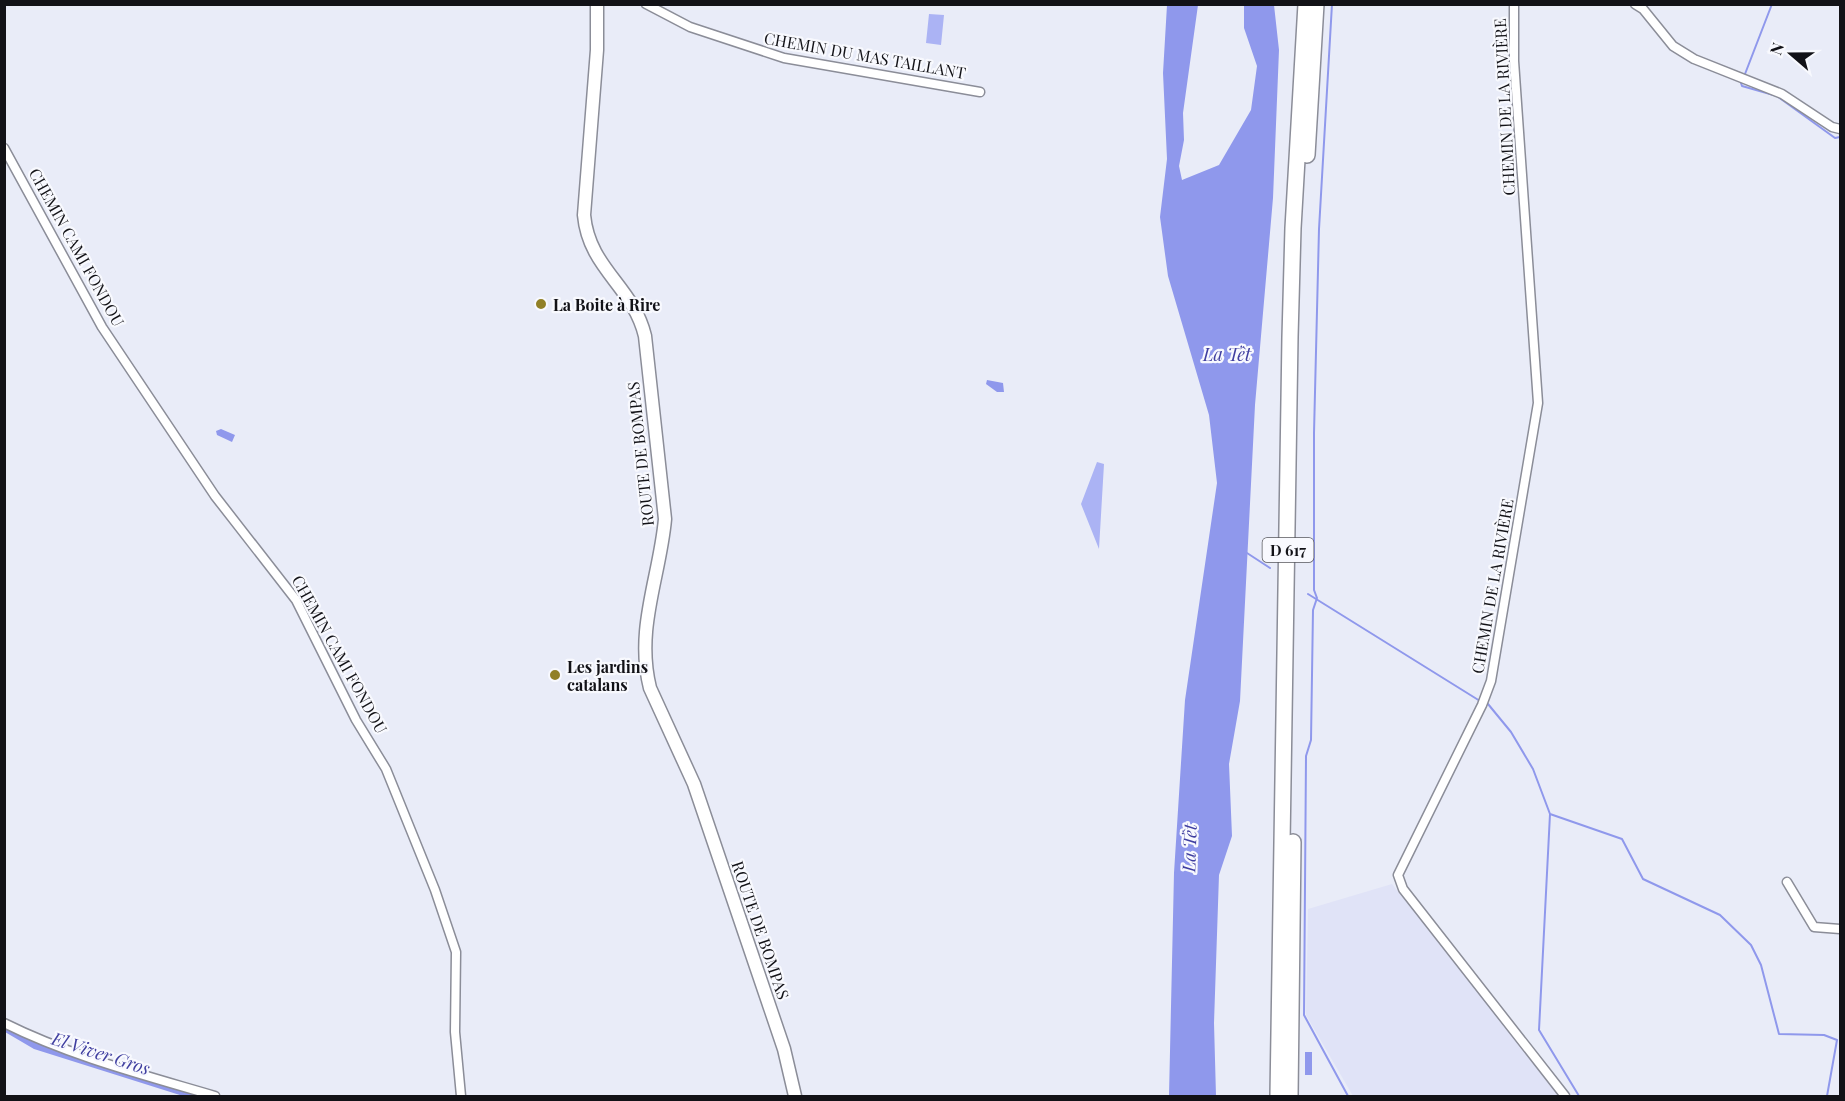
<svg xmlns="http://www.w3.org/2000/svg" width="1845" height="1101" viewBox="0 0 1845 1101" font-family="'Playfair Display',serif">
  <style>
    .built { fill: #e0e3f7 }
    .green { fill: #abb3f4 }
    .water { fill: #8f98ec }
    .lines { fill: none; stroke-linecap: round; stroke-linejoin: round }
    .stream { stroke: #8f98ec; stroke-width: 2 }
    .street-casing { stroke: #8b8d98; stroke-width: 11 }
    .secondary-casing { stroke: #8b8d98; stroke-width: 15 }
    .highway-casing { stroke: #8b8d98; stroke-width: 18 }
    .street { stroke: #fff; stroke-width: 8 }
    .secondary { stroke: #fff; stroke-width: 12 }
    .highway { stroke: #fff; stroke-width: 15 }
    .poi-dot { fill: #918027; stroke: #f8f9fe; stroke-width: 2 }
    .labels { text-anchor: middle; dominant-baseline: central; stroke-width: 4.5; stroke-linejoin: round; paint-order: stroke }
    .shield { fill: #f8f9fe; stroke: #57575c; stroke-width: 1.5 }
    .shield-label { font-size: 15px; font-weight: bold; fill: #121217 }
    .street-label { font-size: 16px; fill: #121217; stroke: #f8f9fe }
    .poi-label { font-size: 16px; font-weight: bold; fill: #121217; stroke: #f8f9fe; text-anchor: start }
    .water-label { font-size: 18px; font-style: italic; fill: #403fa0; stroke: #f8f9fe }
  </style>
  <rect width="100%" height="100%" fill="#e9ecf8"/>
  <!-- built -->
  <path class="built" d="M 1392,884 L 1560,1096 L 1353,1096 L 1306,1015 L 1308,909 Z"/>
  <!-- green -->
  <path class="green" d="M 929,14 L 944,15 L 941,45 L 926,43 Z
    M 1097,462 L 1104,464 L 1099,549 L 1081,504 Z"/>
  <!-- water -->
  <path class="water" d="M 1167,5 L 1198,5 L 1183,113 L 1184,140 L 1179,166 L 1182,180 L 1219,165 L 1251,110 L 1257,66 L 1244,28 L 1244,5 L 1274,5 L 1279,50 L 1273,198 L 1255,405 L 1240,701 L 1229,764 L 1232,836 L 1219,875 L 1214,1023 L 1216,1096 L 1169,1096 L 1174,873 L 1185,700 L 1217,483 L 1209,415 L 1168,276 L 1160,217 L 1167,159 L 1163,73 Z
    M 987,380 L 1003,383 L 1004,392 L 997,392 L 986,384 Z
    M 221,429 L 235,435 L 232,442 L 217,435 L 216,431 Z
    M 5,1025 L 36,1043 L 205,1096 L 183,1096 L 34,1049 L 5,1032 Z
    M 1305,1052 L 1312,1052 L 1312,1075 L 1305,1075 Z"/>
  <g class="lines">
    <!-- stream -->
    <path class="stream" d="M 1332,4 L 1319,229 L 1314,433 L 1314,590 L 1317,598 L 1313,610 L 1311,740 L 1306,756 L 1304,1015 L 1348,1096
      M 1745,74 L 1772,4
      M 1741,83 L 1742,86 L 1777,96 L 1835,138 L 1840,137
      M 1247,553 L 1270,568
      M 1308,594 L 1480,701
      M 1488,704 L 1511,732 L 1533,769 L 1550,814 L 1539,1030 L 1579,1096
      M 1550,814 L 1622,839 L 1643,879 L 1720,915 L 1751,945 L 1761,965 L 1779,1034 L 1824,1035 L 1837,1040 L 1827,1096"/>
    <defs>
      <path id="street" d="M 646,4 L 690,27 L 784,58 L 980,92
        M 1514,4 L 1514,61 L 1538,403 L 1491,681 L 1482,705 L 1398,875 L 1403,889 L 1565,1096
        M 1635,4 L 1643,9 L 1673,46 L 1694,59 L 1782,94 L 1832,127 L 1840,129
        M 4,148 L 102,327 L 215,496 L 296,600 L 356,720 L 386,769 L 435,890 L 456,952 L 455,1032 L 461,1096
        M 1787,882 L 1814,927 L 1840,929
        M 4,1023 C 70,1056 144,1075 215,1096"/>
      <path id="secondary" d="M 597,4 L 597,50 L 584,215 C 589,269 633,286 645,336 L 665,519 C 660,576 635,629 650,688 L 694,784 L 784,1049 L 795,1096"/>
      <path id="highway" d="M 1307,155 L 1316,4
        M 1278,1096 L 1290,337 L 1293,228 L 1306,4
        M 1290,1096 L 1293,842"/>
    </defs>
    <!-- street casing -->
    <use href="#street" class="street-casing"/>
    <!-- secondary casing -->
    <use href="#secondary" class="secondary-casing"/>
    <!-- highway casing -->
    <use href="#highway" class="highway-casing"/>
    <!-- street -->
    <use href="#street" class="street"/>
    <!-- secondary -->
    <use href="#secondary" class="secondary"/>
    <!-- highway -->
    <use href="#highway" class="highway"/>
  </g>
  <!-- markers -->
  <g class="poi-dot">
    <circle cx="541" cy="304" r="6"/>
    <circle cx="555" cy="675" r="6"/>
  </g>
  <g class="labels">
    <!-- shield labels -->
    <rect class="shield" x="1262.5" y="538" width="51" height="24" rx="4.5"/>
    <g class="shield-label">
      <text x="1288" y="550">D 617</text>
    </g>
    <!-- street labels -->
    <g class="street-label">
      <text transform="translate(865 55) rotate(10)">CHEMIN DU MAS TAILLANT</text>
      <text transform="translate(1504 107) rotate(-93)">CHEMIN DE LA RIVIÈRE</text>
      <text transform="translate(77 247) rotate(61)">CHEMIN CAMI FONDOU</text>
      <text transform="translate(640 454) rotate(-96)">ROUTE DE BOMPAS</text>
      <text transform="translate(1492 586) rotate(-80)">CHEMIN DE LA RIVIÈRE</text>
      <text transform="translate(340 654) rotate(61)">CHEMIN CAMI FONDOU</text>
      <text transform="translate(761 930) rotate(71)">ROUTE DE BOMPAS</text>
    </g>
    <!-- poi labels -->
    <g class="poi-label">
      <text x="553" y="304">La Boite à Rire</text>
      <text x="567" y="666">Les jardins<tspan x="567" dy="18">catalans</tspan></text>
    </g>
    <!-- water labels -->
    <g class="water-label">
      <text x="1227" y="354">La Têt</text>
      <text transform="translate(1189 848) rotate(-88)">La Têt</text>
      <text transform="translate(101 1053) rotate(18)">El Viver Gros</text>
    </g>
  </g>
  <!-- border -->
  <rect width="1845" height="1101" fill="none" stroke="#121217" stroke-width="12"/>
  <!-- north arrow -->
  <g transform="translate(1791 54) rotate(290)" stroke="#f8f9fe" stroke-width="4.5" paint-order="stroke">
  <path d="M0-4.5L10 22L0 15L-10 22Z" fill="#121217"/>
  <text y="-9" font-size="16" font-weight="bold" text-anchor="middle" fill="#121217">N</text>
  </g>
</svg>
